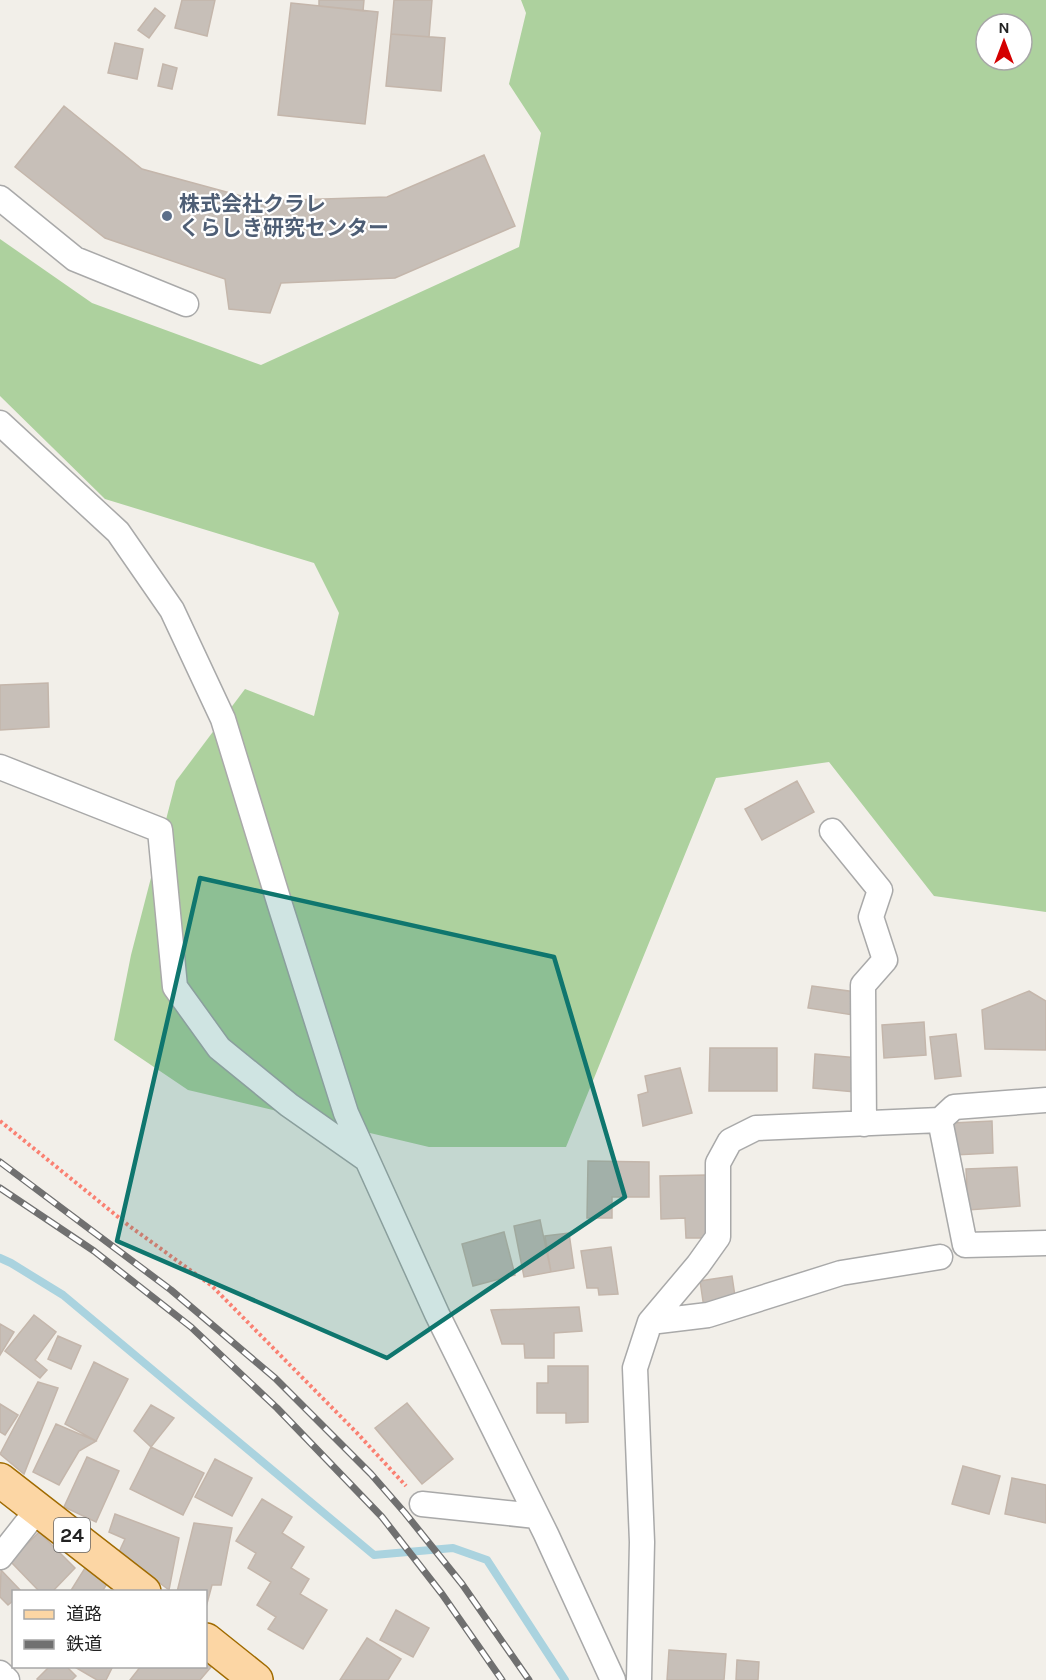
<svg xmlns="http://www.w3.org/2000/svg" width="1046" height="1680" viewBox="0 0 1046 1680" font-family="Karla,'Noto Sans JP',sans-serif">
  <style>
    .forest { fill: #add19e; fill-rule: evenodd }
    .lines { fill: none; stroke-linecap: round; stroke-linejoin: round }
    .stream { stroke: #aad3df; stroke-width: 8 }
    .building { fill: #c7bfb8; stroke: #c4b6ab; stroke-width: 1.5 }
    .minor-casing { stroke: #a9a9a9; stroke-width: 27 }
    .primary-casing { stroke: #a06b00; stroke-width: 36 }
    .path { stroke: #fa8072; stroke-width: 4; stroke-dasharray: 3 3; stroke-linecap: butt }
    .minor { stroke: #fff; stroke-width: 24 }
    .primary { stroke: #fcd6a4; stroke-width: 33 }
    .rail-casing { stroke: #707070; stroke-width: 7 }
    .rail { stroke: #fff; stroke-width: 4.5; stroke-dasharray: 14; stroke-linecap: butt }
    .marked { fill: #0f766e; fill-opacity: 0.2; stroke: #0f766e; stroke-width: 4.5; stroke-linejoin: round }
    .service-dot { fill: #5c6f8a; stroke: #fff; stroke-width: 2 }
    .labels { text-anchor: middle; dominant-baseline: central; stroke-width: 4.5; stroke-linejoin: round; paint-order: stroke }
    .shield { fill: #fff; stroke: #646464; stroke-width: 1.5 }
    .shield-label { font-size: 20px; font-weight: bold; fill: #222 }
    .service-label { font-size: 21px; font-weight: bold; fill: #4e5e75; stroke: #fff; text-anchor: start }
  </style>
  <rect width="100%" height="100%" fill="#f2efe9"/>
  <!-- forest -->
  <path class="forest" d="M 521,0 L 1046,0 L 1046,912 L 934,896 L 829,762 L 716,778 L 566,1147 L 429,1147 L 188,1090 L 114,1040 L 131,955 L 176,781 L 245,689 L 314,716 L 339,613 L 314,563 L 105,499 L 0,396 L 0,239 L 92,303 L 261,365 L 519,247 L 541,133 L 509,84 L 526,13 ZM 986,24 L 1022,24 L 1022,60 L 986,60 Z"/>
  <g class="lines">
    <!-- stream -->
    <path class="stream" d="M 0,1258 L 11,1263 L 63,1295 L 374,1555 L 453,1548 L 487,1560 L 565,1680"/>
  </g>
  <!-- building -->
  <path class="building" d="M 182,0 L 215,0 L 207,36 L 175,28 Z
    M 319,0 L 364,0 L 363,11 L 319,6 Z
    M 394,0 L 432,0 L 429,37 L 391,34 Z
    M 291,3 L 378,12 L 365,124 L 278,115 Z
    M 155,8 L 165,16 L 149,38 L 138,30 Z
    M 391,34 L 445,38 L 441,91 L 386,86 Z
    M 115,43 L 143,49 L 137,79 L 108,73 Z
    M 163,64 L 177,68 L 172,89 L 158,86 Z
    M 64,106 L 142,169 L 260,201 L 387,197 L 484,155 L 515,226 L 395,278 L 281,283 L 270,313 L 229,309 L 225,279 L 105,238 L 15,167 Z
    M 48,683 L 49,727 L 0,730 L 0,685 Z
    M 797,781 L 814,812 L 762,840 L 745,809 Z
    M 812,986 L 856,992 L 853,1015 L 808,1008 Z
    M 1029,991 L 1046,1001 L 1046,1050 L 985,1049 L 982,1010 Z
    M 924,1022 L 926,1055 L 884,1058 L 882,1025 Z
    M 956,1034 L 961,1076 L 935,1079 L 930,1037 Z
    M 710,1048 L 777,1048 L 777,1091 L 709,1091 Z
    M 815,1054 L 858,1058 L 855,1092 L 813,1088 Z
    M 680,1068 L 692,1113 L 643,1126 L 638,1095 L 648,1092 L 645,1076 Z
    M 992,1121 L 993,1153 L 954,1155 L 952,1123 Z
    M 588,1161 L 649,1162 L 649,1197 L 612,1197 L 612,1218 L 587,1218 Z
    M 1017,1167 L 1020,1206 L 968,1210 L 966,1169 Z
    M 706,1175 L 708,1238 L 686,1238 L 685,1218 L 661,1219 L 660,1176 Z
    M 540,1220 L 551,1272 L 524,1277 L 514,1226 Z
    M 504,1232 L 515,1275 L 473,1286 L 462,1244 Z
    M 569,1233 L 574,1268 L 551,1272 L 545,1236 Z
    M 611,1247 L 618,1294 L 599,1295 L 598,1288 L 587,1288 L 581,1251 Z
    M 732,1276 L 736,1303 L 704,1308 L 700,1281 Z
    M 579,1307 L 582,1331 L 554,1333 L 554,1358 L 525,1358 L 524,1344 L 502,1344 L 491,1310 Z
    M 34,1315 L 56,1332 L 35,1360 L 47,1370 L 40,1378 L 5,1351 Z
    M 0,1324 L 14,1332 L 0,1355 Z
    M 58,1336 L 81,1346 L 71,1369 L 48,1359 Z
    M 94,1362 L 128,1379 L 96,1441 L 65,1424 Z
    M 548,1366 L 588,1366 L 588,1422 L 566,1423 L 566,1413 L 537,1413 L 537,1383 L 548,1383 Z
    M 38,1382 L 58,1388 L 24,1474 L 0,1454 Z
    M 407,1403 L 453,1459 L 422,1484 L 375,1428 Z
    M 0,1404 L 18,1415 L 5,1435 L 0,1432 Z
    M 151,1405 L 174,1418 L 151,1447 L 134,1431 Z
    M 56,1424 L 96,1441 L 79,1451 L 59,1485 L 33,1472 Z
    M 151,1447 L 204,1473 L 183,1515 L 130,1489 Z
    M 87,1457 L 119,1471 L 96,1522 L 64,1507 Z
    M 215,1459 L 252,1478 L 232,1516 L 195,1497 Z
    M 963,1466 L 1000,1476 L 989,1514 L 952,1504 Z
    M 1012,1478 L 1046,1485 L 1046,1523 L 1005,1514 Z
    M 262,1499 L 292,1517 L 282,1533 L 304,1547 L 291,1568 L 309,1579 L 300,1594 L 327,1610 L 303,1649 L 268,1629 L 276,1617 L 257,1605 L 271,1582 L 248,1568 L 256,1553 L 236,1541 Z
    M 115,1514 L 179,1538 L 169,1590 L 119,1552 L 125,1539 L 109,1532 Z
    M 194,1523 L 232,1528 L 221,1585 L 212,1585 L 206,1607 L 206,1592 L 177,1592 Z
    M 39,1532 L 75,1568 L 52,1592 L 40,1592 L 10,1561 Z
    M 85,1568 L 108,1582 L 102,1592 L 70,1592 Z
    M 1,1570 L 22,1592 L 14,1592 L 14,1600 L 8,1605 L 0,1597 Z
    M 396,1610 L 429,1628 L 413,1657 L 380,1640 Z
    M 367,1638 L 401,1659 L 388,1680 L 340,1680 Z
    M 669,1650 L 726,1654 L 724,1680 L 667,1680 Z
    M 737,1660 L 759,1662 L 758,1680 L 736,1680 Z
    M 206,1662 L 211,1667 L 200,1680 L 130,1680 L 141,1666 L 206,1666 Z
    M 50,1666 L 66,1666 L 76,1676 L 72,1680 L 38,1680 L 37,1679 Z
    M 73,1666 L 113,1666 L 106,1680 L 97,1680 Z"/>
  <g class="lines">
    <defs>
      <path id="minor" d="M 0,198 L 75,259 L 186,304
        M 0,423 L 118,532 L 172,610 L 223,719 L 280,905 L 346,1113 L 437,1314 L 546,1534 L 613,1680
        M 0,767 L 160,830 L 175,987 L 219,1048 L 289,1105 L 366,1159
        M 832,831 L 880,890 L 871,917 L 885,960 L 863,985 L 864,1124
        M 940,1120 L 965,1245 L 1046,1243
        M 650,1322 L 708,1315 L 841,1273 L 940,1257
        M 422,1504 L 536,1516
        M 0,1557 L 38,1509
        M 0,1673 L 7,1680
        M 639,1680 L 642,1542 L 635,1368 L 650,1322 L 698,1265 L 718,1237 L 718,1163 L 730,1141 L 756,1128 L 940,1120 L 954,1107 L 1046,1100"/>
      <path id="primary" d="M 0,1480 L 144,1592
        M 206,1640 L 256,1680"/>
    </defs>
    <!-- minor casing -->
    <use href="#minor" class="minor-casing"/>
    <!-- primary casing -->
    <use href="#primary" class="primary-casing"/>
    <!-- path -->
    <path class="path" d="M 0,1121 L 128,1225 L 212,1286 L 358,1434 L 406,1486"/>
    <!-- minor -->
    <use href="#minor" class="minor"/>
    <!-- primary -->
    <use href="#primary" class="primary"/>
    <defs>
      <path id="rail" d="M 0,1162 L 171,1290 L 275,1378 L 371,1474 L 405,1513 L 462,1584 L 529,1680
        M 0,1188 L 94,1251 L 191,1327 L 277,1408 L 382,1517 L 442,1594 L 502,1680"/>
    </defs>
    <!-- rail casing -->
    <use href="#rail" class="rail-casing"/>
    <!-- rail -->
    <use href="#rail" class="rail"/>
  </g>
  <!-- marked area -->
  <path class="marked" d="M 200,878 L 554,957 L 625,1197 L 387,1358 L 117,1241 Z"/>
  <!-- markers -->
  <circle class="service-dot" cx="167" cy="216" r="6"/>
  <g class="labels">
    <!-- shield labels -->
    <rect class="shield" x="54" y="1518" width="36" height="34" rx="4.5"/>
    <g class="shield-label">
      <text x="72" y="1535">24</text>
    </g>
    <!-- service labels -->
    <g class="service-label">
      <text x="179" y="204">株式会社クラレ<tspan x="179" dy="24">くらしき研究センター</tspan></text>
    </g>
  </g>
  <!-- legend -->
  <rect x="12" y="1590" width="195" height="78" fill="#ffffff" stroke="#a7a7a7" stroke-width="1.5"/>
  <rect x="24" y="1610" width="30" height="9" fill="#fcd6a4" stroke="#a7a7a7" stroke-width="1.5"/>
  <text x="66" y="1620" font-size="18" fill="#222222">道路</text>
  <rect x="24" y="1640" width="30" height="9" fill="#707070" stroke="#a7a7a7" stroke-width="1.5"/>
  <text x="66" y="1650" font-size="18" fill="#222222">鉄道</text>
  <!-- north arrow -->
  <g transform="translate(1004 42)"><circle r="28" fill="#ffffff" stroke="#a7a7a7" stroke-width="1.5"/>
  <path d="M0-4.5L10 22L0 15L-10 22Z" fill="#d40000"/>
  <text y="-9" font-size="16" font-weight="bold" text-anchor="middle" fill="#222222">N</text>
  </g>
</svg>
